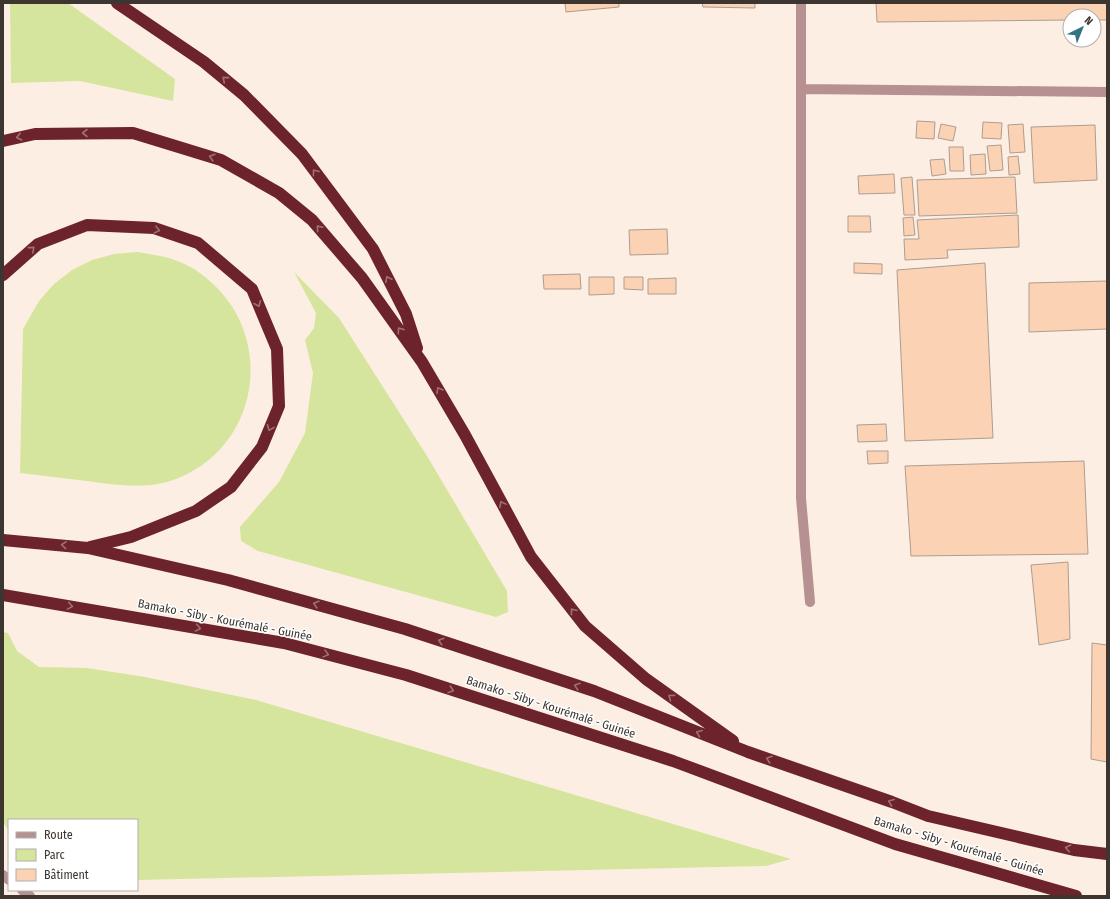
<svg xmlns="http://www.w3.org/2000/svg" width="1110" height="899" viewBox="0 0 1110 899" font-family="'Fira Sans Condensed',sans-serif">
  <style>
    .green { fill: #d6e59d }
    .building { fill: #fbd2b3; stroke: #ae9d90 }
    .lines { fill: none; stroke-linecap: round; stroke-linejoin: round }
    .minor { stroke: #b79192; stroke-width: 10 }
    .highway { stroke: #6c232b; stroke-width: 12 }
    .oneway { stroke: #9f7075 }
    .labels { text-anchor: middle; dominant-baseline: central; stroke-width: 3; stroke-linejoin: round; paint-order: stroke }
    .street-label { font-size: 12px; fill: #3c3530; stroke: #fff }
  </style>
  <rect width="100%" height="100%" fill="#fdeee3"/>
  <!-- green -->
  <path class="green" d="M 10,3 L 68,3 L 175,79 L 173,101 L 80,81 L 11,83 Z
    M 138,252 C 153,255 168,256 182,263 C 193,267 203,275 212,283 C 276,341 258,448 176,479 C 147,490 117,485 87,481 C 65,478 42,476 20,473 L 23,329 L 39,301 L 54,284 L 72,270 L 92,260 L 114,254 Z
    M 294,272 L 339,318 L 427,456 L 507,591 L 508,612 L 496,617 L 258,551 L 241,541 L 240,527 L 279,482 L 305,433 L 313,373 L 305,340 L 314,328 L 316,313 Z
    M 3,632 L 8,633 L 17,651 L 39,667 L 87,668 L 145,677 L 256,700 L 791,859 L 766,866 L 137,880 L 137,820 L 9,820 L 9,831 L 3,822 Z"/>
  <!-- building -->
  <path class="building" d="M 565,3 L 619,3 L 619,7 L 566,12 Z
    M 702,3 L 755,3 L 755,8 L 703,7 Z
    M 876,3 L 1107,3 L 1107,20 L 1094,20 L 1094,16 L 1070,16 L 1070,20 L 877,22 Z
    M 917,121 L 935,122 L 934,139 L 916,138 Z
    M 983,122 L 1002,123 L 1001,139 L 982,138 Z
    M 941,124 L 956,127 L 953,141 L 938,138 Z
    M 1023,124 L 1025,152 L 1010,153 L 1008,125 Z
    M 1095,125 L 1097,180 L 1034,183 L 1031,127 Z
    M 1001,145 L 1003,170 L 990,171 L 987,146 Z
    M 949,147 L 963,147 L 964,171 L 950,171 Z
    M 985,154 L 986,174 L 971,175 L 970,155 Z
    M 1018,156 L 1020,174 L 1009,175 L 1008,157 Z
    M 944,159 L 946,174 L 932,176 L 930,160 Z
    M 894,174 L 895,193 L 859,194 L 858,176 Z
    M 912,177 L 915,215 L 904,215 L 901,178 Z
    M 1015,177 L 1017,213 L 919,216 L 917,180 Z
    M 1018,215 L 1019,247 L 947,250 L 948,258 L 905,260 L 904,239 L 919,239 L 917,220 Z
    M 848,216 L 870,216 L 871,232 L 848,232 Z
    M 913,217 L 915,235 L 904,236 L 903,218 Z
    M 667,229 L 668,254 L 630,255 L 629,230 Z
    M 854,263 L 882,264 L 882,274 L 854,273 Z
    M 985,263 L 993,438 L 905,441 L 897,270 Z
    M 580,274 L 581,289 L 544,289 L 543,275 Z
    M 589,277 L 614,277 L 614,294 L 589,295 Z
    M 624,277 L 643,277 L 643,290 L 624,289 Z
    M 676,278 L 676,294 L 648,294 L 648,279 Z
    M 1107,281 L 1107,329 L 1029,332 L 1029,283 Z
    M 886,424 L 887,441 L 858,442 L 857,425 Z
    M 867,451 L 888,451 L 888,463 L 868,464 Z
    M 1084,461 L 1088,554 L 911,556 L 905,466 Z
    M 1068,562 L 1070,639 L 1039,645 L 1031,565 Z
    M 1092,643 L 1107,645 L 1107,762 L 1091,759 Z"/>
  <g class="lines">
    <!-- minor -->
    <path class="minor" d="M 801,3 L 801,498 L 810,602
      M 801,89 L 1107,92
      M 3,875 L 9,880
      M 22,890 L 30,896"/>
    <!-- highway -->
    <path class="highway" d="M 117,3 L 204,62 L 244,95 L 302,154 L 373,249 L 406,314 L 417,348
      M 3,141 L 35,134 L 133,133 L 221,160 L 279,193 L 312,220 L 362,278 L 422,362 L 465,435 L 531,557 L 585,626 L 646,679 L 733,741
      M 3,275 L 38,244 L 87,225 L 154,228 L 198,243 L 252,289 L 277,349 L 279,406 L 262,447 L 231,487 L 196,511 L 131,537 L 90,547
      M 3,540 L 88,548 L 228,580 L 405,629 L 594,691 L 748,752 L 892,802 L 928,816 L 1074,850 L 1107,854
      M 3,595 L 284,643 L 406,675 L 673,761 L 895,844 L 1076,896"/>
  </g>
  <!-- one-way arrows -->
  <defs><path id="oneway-chevron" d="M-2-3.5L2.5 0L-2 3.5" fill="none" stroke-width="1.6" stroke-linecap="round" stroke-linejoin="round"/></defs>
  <g class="oneway">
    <use href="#oneway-chevron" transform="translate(225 79) rotate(-140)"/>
    <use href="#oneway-chevron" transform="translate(85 133) rotate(180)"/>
    <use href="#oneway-chevron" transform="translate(19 137) rotate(167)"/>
    <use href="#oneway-chevron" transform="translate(212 157) rotate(-163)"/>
    <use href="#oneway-chevron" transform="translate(315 172) rotate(-127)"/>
    <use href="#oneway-chevron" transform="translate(319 228) rotate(-131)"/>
    <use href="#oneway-chevron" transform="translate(157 230) rotate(14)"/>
    <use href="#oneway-chevron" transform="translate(32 249) rotate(-41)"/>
    <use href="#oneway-chevron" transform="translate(388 279) rotate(-117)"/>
    <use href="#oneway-chevron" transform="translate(258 304) rotate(67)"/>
    <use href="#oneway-chevron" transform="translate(400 330) rotate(-125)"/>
    <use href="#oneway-chevron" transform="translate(439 390) rotate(-120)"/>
    <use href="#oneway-chevron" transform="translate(270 428) rotate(112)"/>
    <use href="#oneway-chevron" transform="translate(502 504) rotate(-118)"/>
    <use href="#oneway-chevron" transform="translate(64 545) rotate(-175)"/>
    <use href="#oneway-chevron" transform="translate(316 604) rotate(-164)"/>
    <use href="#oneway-chevron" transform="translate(70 606) rotate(10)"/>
    <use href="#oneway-chevron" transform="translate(573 611) rotate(-128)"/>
    <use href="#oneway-chevron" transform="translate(198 628) rotate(10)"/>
    <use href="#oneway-chevron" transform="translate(441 641) rotate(-162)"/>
    <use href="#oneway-chevron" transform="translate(326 654) rotate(15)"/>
    <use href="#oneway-chevron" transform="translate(577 686) rotate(-162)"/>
    <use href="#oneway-chevron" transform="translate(451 690) rotate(18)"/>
    <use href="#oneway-chevron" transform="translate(671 697) rotate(-144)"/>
    <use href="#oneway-chevron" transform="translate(699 733) rotate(-158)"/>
    <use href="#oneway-chevron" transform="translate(769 759) rotate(-161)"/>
    <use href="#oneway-chevron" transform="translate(891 802) rotate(-159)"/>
    <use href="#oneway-chevron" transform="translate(1068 848) rotate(-168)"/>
  </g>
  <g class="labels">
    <!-- street labels -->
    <g class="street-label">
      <text transform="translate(225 620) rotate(11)">Bamako - Siby - Kourémalé - Guinée</text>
      <text transform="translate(551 707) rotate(18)">Bamako - Siby - Kourémalé - Guinée</text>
      <text transform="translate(959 846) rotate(17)">Bamako - Siby - Kourémalé - Guinée</text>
    </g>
  </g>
  <!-- border -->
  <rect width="1110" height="899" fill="none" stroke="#3c3530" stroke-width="8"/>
  <!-- legend -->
  <rect x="8" y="819" width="130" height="72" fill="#ffffff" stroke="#b1aeac"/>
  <rect x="16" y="832" width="20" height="6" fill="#b79192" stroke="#b1aeac"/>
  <text x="44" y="839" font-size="12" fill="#3c3530">Route</text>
  <rect x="16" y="849" width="20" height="12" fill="#d6e59d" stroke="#b1aeac"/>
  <text x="44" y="859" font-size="12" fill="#3c3530">Parc</text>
  <rect x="16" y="869" width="20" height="12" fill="#fbd2b3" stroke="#b1aeac"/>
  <text x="44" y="879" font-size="12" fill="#3c3530">Bâtiment</text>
  <!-- north arrow -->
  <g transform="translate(1082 28) rotate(43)"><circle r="19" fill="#ffffff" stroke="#b1aeac"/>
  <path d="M0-3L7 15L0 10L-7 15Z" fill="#317385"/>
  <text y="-6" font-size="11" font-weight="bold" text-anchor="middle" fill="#3c3530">N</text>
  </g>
</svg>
